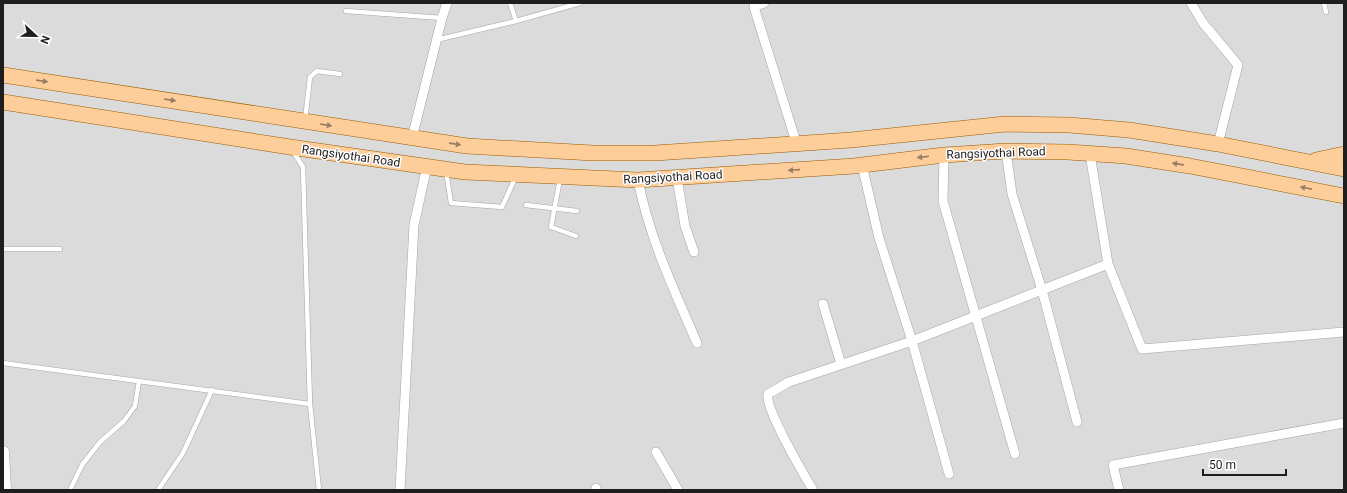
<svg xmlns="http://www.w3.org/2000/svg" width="1347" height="493" viewBox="0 0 1347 493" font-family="Roboto,sans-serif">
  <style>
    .residential { fill: #dcdbdb }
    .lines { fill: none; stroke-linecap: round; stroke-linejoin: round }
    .service-casing { stroke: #a5a5a5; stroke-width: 5.5 }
    .minor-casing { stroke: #a5a5a5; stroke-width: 10 }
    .tertiary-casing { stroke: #a5a5a5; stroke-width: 13 }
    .primary-casing { stroke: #975d00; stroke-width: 16 }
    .service { stroke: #fff; stroke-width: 4.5 }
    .minor { stroke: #fff; stroke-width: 9 }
    .tertiary { stroke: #fff; stroke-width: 12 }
    .primary { stroke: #fdcd9a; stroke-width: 15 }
    .oneway { fill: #997e62 }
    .labels { text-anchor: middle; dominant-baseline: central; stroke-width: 3; stroke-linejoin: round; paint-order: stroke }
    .street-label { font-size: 12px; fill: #1e1e1e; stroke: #fff }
  </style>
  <rect width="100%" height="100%" fill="#efebe3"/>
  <!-- residential -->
  <path class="residential" d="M 3,3 L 1344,3 L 1344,490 L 3,490 Z"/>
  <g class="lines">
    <defs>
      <path id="service" d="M 510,3 L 516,21
        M 1324,3 L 1326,12
        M 346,11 L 442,18
        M 436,40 L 516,21 L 580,3
        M 305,120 L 310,77 L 317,71 L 340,74
        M 293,151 L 303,167 L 310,404 L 319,490
        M 446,171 L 451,203 L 502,207 L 516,176
        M 560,179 L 551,227 L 576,236
        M 526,205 L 577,211
        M 3,249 L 60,249
        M 3,363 L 310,404
        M 70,490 L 82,465 L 100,442 L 124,421 L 135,406 L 139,381
        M 158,490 L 183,453 L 212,390"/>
      <path id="minor" d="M 764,3 L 754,7 L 796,142
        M 1191,3 L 1203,23 L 1238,65 L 1218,144
        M 412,138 L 442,18 L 447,3
        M 1006,151 L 1012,194 L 1042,290 L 1077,422
        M 1090,154 L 1108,264 L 1142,349 L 1344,332
        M 944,155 L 943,201 L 1015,454
        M 862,165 L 879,238 L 912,341 L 949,474
        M 677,178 L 685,226 L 694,252
        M 638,180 C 649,237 674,290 697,343
        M 823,304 L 841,364
        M 656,452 L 678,490
        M 596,488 L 597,490
        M 400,490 L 414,225 L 427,166
        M 813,490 C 804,475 764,407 768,394 L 789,382 L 912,341 L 1108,264
        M 1119,490 L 1113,465 L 1344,423"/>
      <path id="tertiary" d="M 3,452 L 5,490"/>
      <path id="primary" d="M 3,75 L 467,146 L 593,153 L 655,153 L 851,140 L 1005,124 L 1069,125 L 1129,130 L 1218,144 L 1344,169
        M 3,102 L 290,147 L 465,172 L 638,180 L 854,166 L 944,155 L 1006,151 L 1068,152 L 1126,156 L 1190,166 L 1344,196
        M 1316,160 L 1344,154"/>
    </defs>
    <!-- service casing -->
    <use href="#service" class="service-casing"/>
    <!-- minor casing -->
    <use href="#minor" class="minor-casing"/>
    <!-- tertiary casing -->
    <use href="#tertiary" class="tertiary-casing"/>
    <!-- primary casing -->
    <use href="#primary" class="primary-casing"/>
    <!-- service -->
    <use href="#service" class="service"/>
    <!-- minor -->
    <use href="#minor" class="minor"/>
    <!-- tertiary -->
    <use href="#tertiary" class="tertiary"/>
    <!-- primary -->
    <use href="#primary" class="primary"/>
  </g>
  <!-- one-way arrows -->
  <defs><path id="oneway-solid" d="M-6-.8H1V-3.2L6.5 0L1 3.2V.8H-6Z"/></defs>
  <g class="oneway">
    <use href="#oneway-solid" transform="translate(42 81) rotate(8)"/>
    <use href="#oneway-solid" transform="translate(170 100) rotate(9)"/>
    <use href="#oneway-solid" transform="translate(326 125) rotate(9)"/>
    <use href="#oneway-solid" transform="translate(455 144) rotate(8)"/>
    <use href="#oneway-solid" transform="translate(923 157) rotate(173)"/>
    <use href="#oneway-solid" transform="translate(1178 164) rotate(-172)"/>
    <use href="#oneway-solid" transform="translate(794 170) rotate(176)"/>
    <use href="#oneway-solid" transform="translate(1306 188) rotate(-169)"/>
  </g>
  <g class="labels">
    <!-- street labels -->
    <g class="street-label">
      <text transform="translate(996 153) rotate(-2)">Rangsiyothai Road</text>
      <text transform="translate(351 156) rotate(8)">Rangsiyothai Road</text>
      <text transform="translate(673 177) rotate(-3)">Rangsiyothai Road</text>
    </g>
  </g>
  <!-- border -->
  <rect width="1347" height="493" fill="none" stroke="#1e1e1e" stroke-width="8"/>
  <!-- north arrow -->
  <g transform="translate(36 36) rotate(112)" stroke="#ffffff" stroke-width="3" paint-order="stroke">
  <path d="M0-3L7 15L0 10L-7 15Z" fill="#1e1e1e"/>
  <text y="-6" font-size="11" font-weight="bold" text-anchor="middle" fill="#1e1e1e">N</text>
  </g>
  <!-- scale -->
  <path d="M1203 469v6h83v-6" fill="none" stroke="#1e1e1e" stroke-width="2"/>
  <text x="1209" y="469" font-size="12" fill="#1e1e1e" stroke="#ffffff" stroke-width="3" paint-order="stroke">50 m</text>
</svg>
